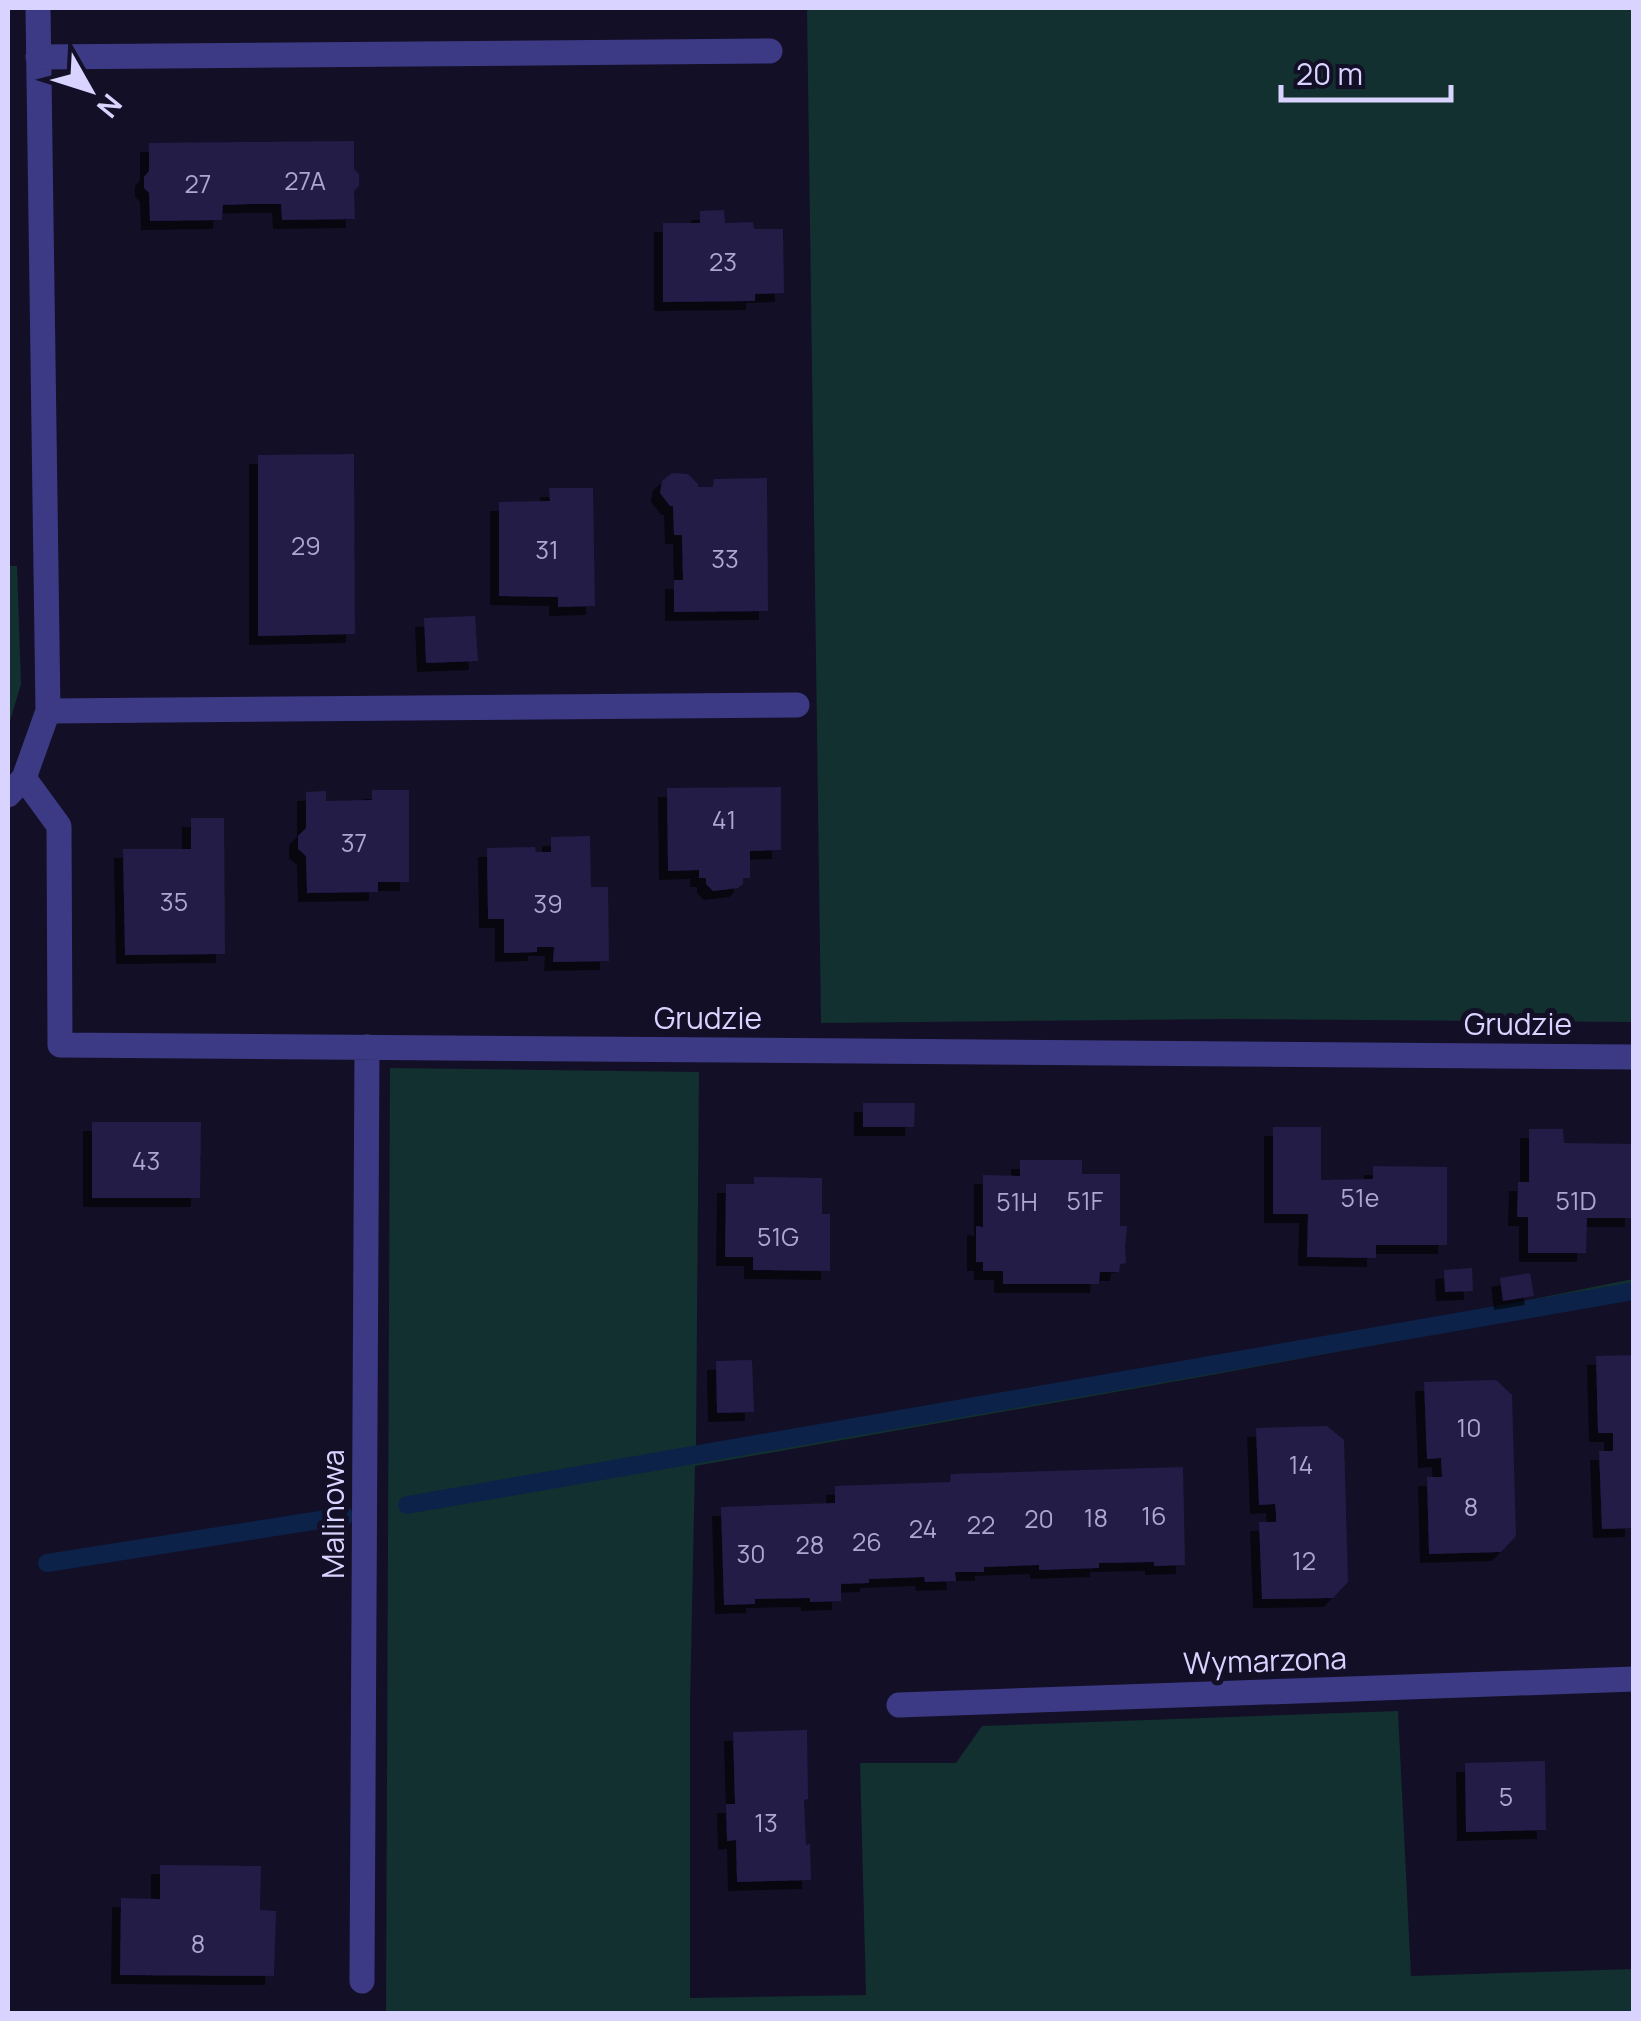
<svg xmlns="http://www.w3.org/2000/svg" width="1641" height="2021" viewBox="0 0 1641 2021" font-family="Manrope,sans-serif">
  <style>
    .green { fill: #12302f }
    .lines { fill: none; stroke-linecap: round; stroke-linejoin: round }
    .stream { stroke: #0c2248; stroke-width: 18 }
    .building { fill: #241b47; filter: url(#shadow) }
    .minor { stroke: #3d3a85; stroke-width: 25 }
    .labels { text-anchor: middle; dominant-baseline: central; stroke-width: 10; stroke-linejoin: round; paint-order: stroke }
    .number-label { font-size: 25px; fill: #aca6d1 }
    .street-label { font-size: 30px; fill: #d9d4ff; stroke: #130f26 }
  </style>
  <defs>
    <filter id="shadow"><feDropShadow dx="-9" dy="9" stdDeviation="0" flood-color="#0009"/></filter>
  </defs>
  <rect width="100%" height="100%" fill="#130f26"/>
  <!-- green -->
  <path class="green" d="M 807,8 L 1633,8 L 1633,1022 L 1226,1019 L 821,1023 Z
    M 8,566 L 17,566 L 21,684 L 8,728 Z
    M 390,1068 L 699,1072 L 696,1446 L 1480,1310 L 1633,1279 L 1633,1297 L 1206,1376 L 695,1466 L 690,1704 L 690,1998 L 866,1995 L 860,1763 L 956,1763 L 982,1726 L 1398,1711 L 1411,1976 L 1633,1969 L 1633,2013 L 386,2013 Z"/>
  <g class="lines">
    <!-- stream -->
    <path class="stream" d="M 407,1505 L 1634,1291
      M 47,1563 L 345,1516"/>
  </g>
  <!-- building -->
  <path class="building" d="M 354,141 L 354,169 L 359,174 L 359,186 L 354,191 L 355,219 L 282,220 L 281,204 L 251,204 L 223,205 L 222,220 L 150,221 L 149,193 L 144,188 L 144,177 L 149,171 L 149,143 Z
    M 724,210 L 725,223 L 753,222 L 754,229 L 783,229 L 784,293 L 755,294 L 755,301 L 663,302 L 663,223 L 700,223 L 700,211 Z
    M 354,454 L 355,634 L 258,636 L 258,455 Z
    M 672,473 L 688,474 L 698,484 L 698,487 L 713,487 L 714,479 L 767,478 L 768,611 L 674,612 L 674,580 L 683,580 L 682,535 L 674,535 L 673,506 L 670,506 L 660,493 L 662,481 Z
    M 549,488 L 593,488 L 595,606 L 558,607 L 558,597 L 499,596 L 499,502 L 550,501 Z
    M 475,616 L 478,661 L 426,663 L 424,618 Z
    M 781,787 L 781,850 L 750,851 L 750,878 L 743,878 L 743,884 L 738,888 L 713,891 L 706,884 L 706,878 L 699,878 L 699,870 L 668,871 L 667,788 Z
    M 372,790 L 409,790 L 409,882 L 378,882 L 378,892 L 307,893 L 306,856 L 298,849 L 298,836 L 306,828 L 306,792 L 326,791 L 326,801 L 372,800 Z
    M 191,818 L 224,818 L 225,954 L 125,955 L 123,849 L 191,849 Z
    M 590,836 L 591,887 L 608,887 L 609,961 L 553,962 L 554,947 L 537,947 L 537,952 L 504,953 L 504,919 L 488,919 L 487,848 L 535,847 L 536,852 L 551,852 L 551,837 Z
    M 863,1103 L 915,1103 L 914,1127 L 863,1127 Z
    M 92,1122 L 201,1122 L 200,1198 L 92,1198 Z
    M 1273,1127 L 1321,1127 L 1321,1180 L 1373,1179 L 1373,1166 L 1447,1167 L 1447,1245 L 1376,1245 L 1376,1258 L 1307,1257 L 1308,1214 L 1273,1214 Z
    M 1529,1129 L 1563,1129 L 1564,1143 L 1634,1144 L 1634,1218 L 1587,1218 L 1586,1253 L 1528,1253 L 1528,1217 L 1517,1217 L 1518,1182 L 1529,1182 Z
    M 1020,1160 L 1082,1160 L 1082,1174 L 1120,1174 L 1120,1226 L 1127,1226 L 1125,1247 L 1126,1263 L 1120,1264 L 1119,1272 L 1100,1272 L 1099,1284 L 1003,1284 L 1003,1271 L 983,1271 L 983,1262 L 976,1262 L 976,1226 L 983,1227 L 983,1175 L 1020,1176 Z
    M 754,1177 L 822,1178 L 822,1214 L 830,1214 L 830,1271 L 753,1270 L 753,1257 L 725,1257 L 726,1184 L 754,1184 Z
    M 1472,1268 L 1473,1291 L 1445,1292 L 1444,1270 Z
    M 1530,1273 L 1534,1296 L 1503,1301 L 1500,1278 Z
    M 1634,1355 L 1634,1528 L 1602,1529 L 1599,1451 L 1613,1451 L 1613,1433 L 1598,1433 L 1596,1356 Z
    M 752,1360 L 754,1412 L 717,1413 L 716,1361 Z
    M 1496,1380 L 1512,1395 L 1516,1536 L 1501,1552 L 1429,1554 L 1427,1477 L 1442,1477 L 1441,1458 L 1427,1459 L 1424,1382 Z
    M 1327,1426 L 1344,1440 L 1348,1582 L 1333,1598 L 1262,1599 L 1259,1522 L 1276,1522 L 1276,1513 L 1275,1504 L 1259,1505 L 1256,1428 Z
    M 1183,1467 L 1185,1565 L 1154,1566 L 1154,1562 L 1099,1563 L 1099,1568 L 1039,1570 L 1039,1565 L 984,1567 L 984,1572 L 955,1572 L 956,1581 L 925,1582 L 924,1577 L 869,1579 L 869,1583 L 841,1584 L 841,1601 L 810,1602 L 810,1598 L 755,1599 L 755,1604 L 724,1605 L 721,1507 L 835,1503 L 835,1486 L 950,1482 L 951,1474 Z
    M 807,1730 L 808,1799 L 804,1800 L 806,1845 L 810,1844 L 811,1880 L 737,1882 L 736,1840 L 727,1841 L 726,1804 L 735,1804 L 733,1732 Z
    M 1545,1761 L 1546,1830 L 1466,1832 L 1465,1763 Z
    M 160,1865 L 261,1866 L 260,1910 L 276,1911 L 274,1976 L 120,1975 L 121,1898 L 160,1899 Z"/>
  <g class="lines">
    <!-- minor -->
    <path class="minor" d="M 38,57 L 770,51
      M 48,711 L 797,705
      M 24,778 L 59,826 L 60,1045 L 1634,1057
      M 8,795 L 24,778 L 48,711 L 38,8
      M 899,1705 L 1634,1679
      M 362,1981 L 367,1047"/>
  </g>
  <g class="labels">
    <!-- number labels -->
    <g class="number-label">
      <text x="305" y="180">27A</text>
      <text x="198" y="183">27</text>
      <text x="723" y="261">23</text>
      <text x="306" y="545">29</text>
      <text x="547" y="549">31</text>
      <text x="725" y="558">33</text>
      <text x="724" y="819">41</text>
      <text x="354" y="842">37</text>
      <text x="174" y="901">35</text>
      <text x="548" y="903">39</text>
      <text x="146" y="1160">43</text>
      <text x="1360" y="1197">51e</text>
      <text x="1085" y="1200">51F</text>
      <text x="1576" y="1200">51D</text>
      <text x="1017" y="1201">51H</text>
      <text x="778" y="1236">51G</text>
      <text x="1469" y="1427">10</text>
      <text x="1301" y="1464">14</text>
      <text x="1471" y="1506">8</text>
      <text x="1154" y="1515">16</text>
      <text x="1096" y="1517">18</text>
      <text x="1039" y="1518">20</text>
      <text x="981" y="1524">22</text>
      <text x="923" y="1528">24</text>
      <text x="867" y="1541">26</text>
      <text x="810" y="1544">28</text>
      <text x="751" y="1553">30</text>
      <text x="1304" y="1560">12</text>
      <text x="1506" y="1796">5</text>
      <text x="766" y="1822">13</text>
      <text x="198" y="1943">8</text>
    </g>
    <!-- street labels -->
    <g class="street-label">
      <text x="708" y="1017">Grudzie</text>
      <text x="1518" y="1023">Grudzie</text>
      <text transform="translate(332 1514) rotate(-90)">Malinowa</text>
      <text transform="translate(1265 1660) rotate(-2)">Wymarzona</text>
    </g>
  </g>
  <!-- border -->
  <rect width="1641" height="2021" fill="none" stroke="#d9d4ff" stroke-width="20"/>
  <!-- north arrow -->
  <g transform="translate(90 90) rotate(129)" stroke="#130f26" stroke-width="8" paint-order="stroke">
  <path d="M0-8L18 38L0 25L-18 38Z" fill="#d9d4ff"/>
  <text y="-15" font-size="28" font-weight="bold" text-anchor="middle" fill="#d9d4ff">N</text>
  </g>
  <!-- scale -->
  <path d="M1281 85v15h170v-15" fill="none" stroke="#d9d4ff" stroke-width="5"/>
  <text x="1296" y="85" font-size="30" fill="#d9d4ff" stroke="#130f26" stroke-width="8" paint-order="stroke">20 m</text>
</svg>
